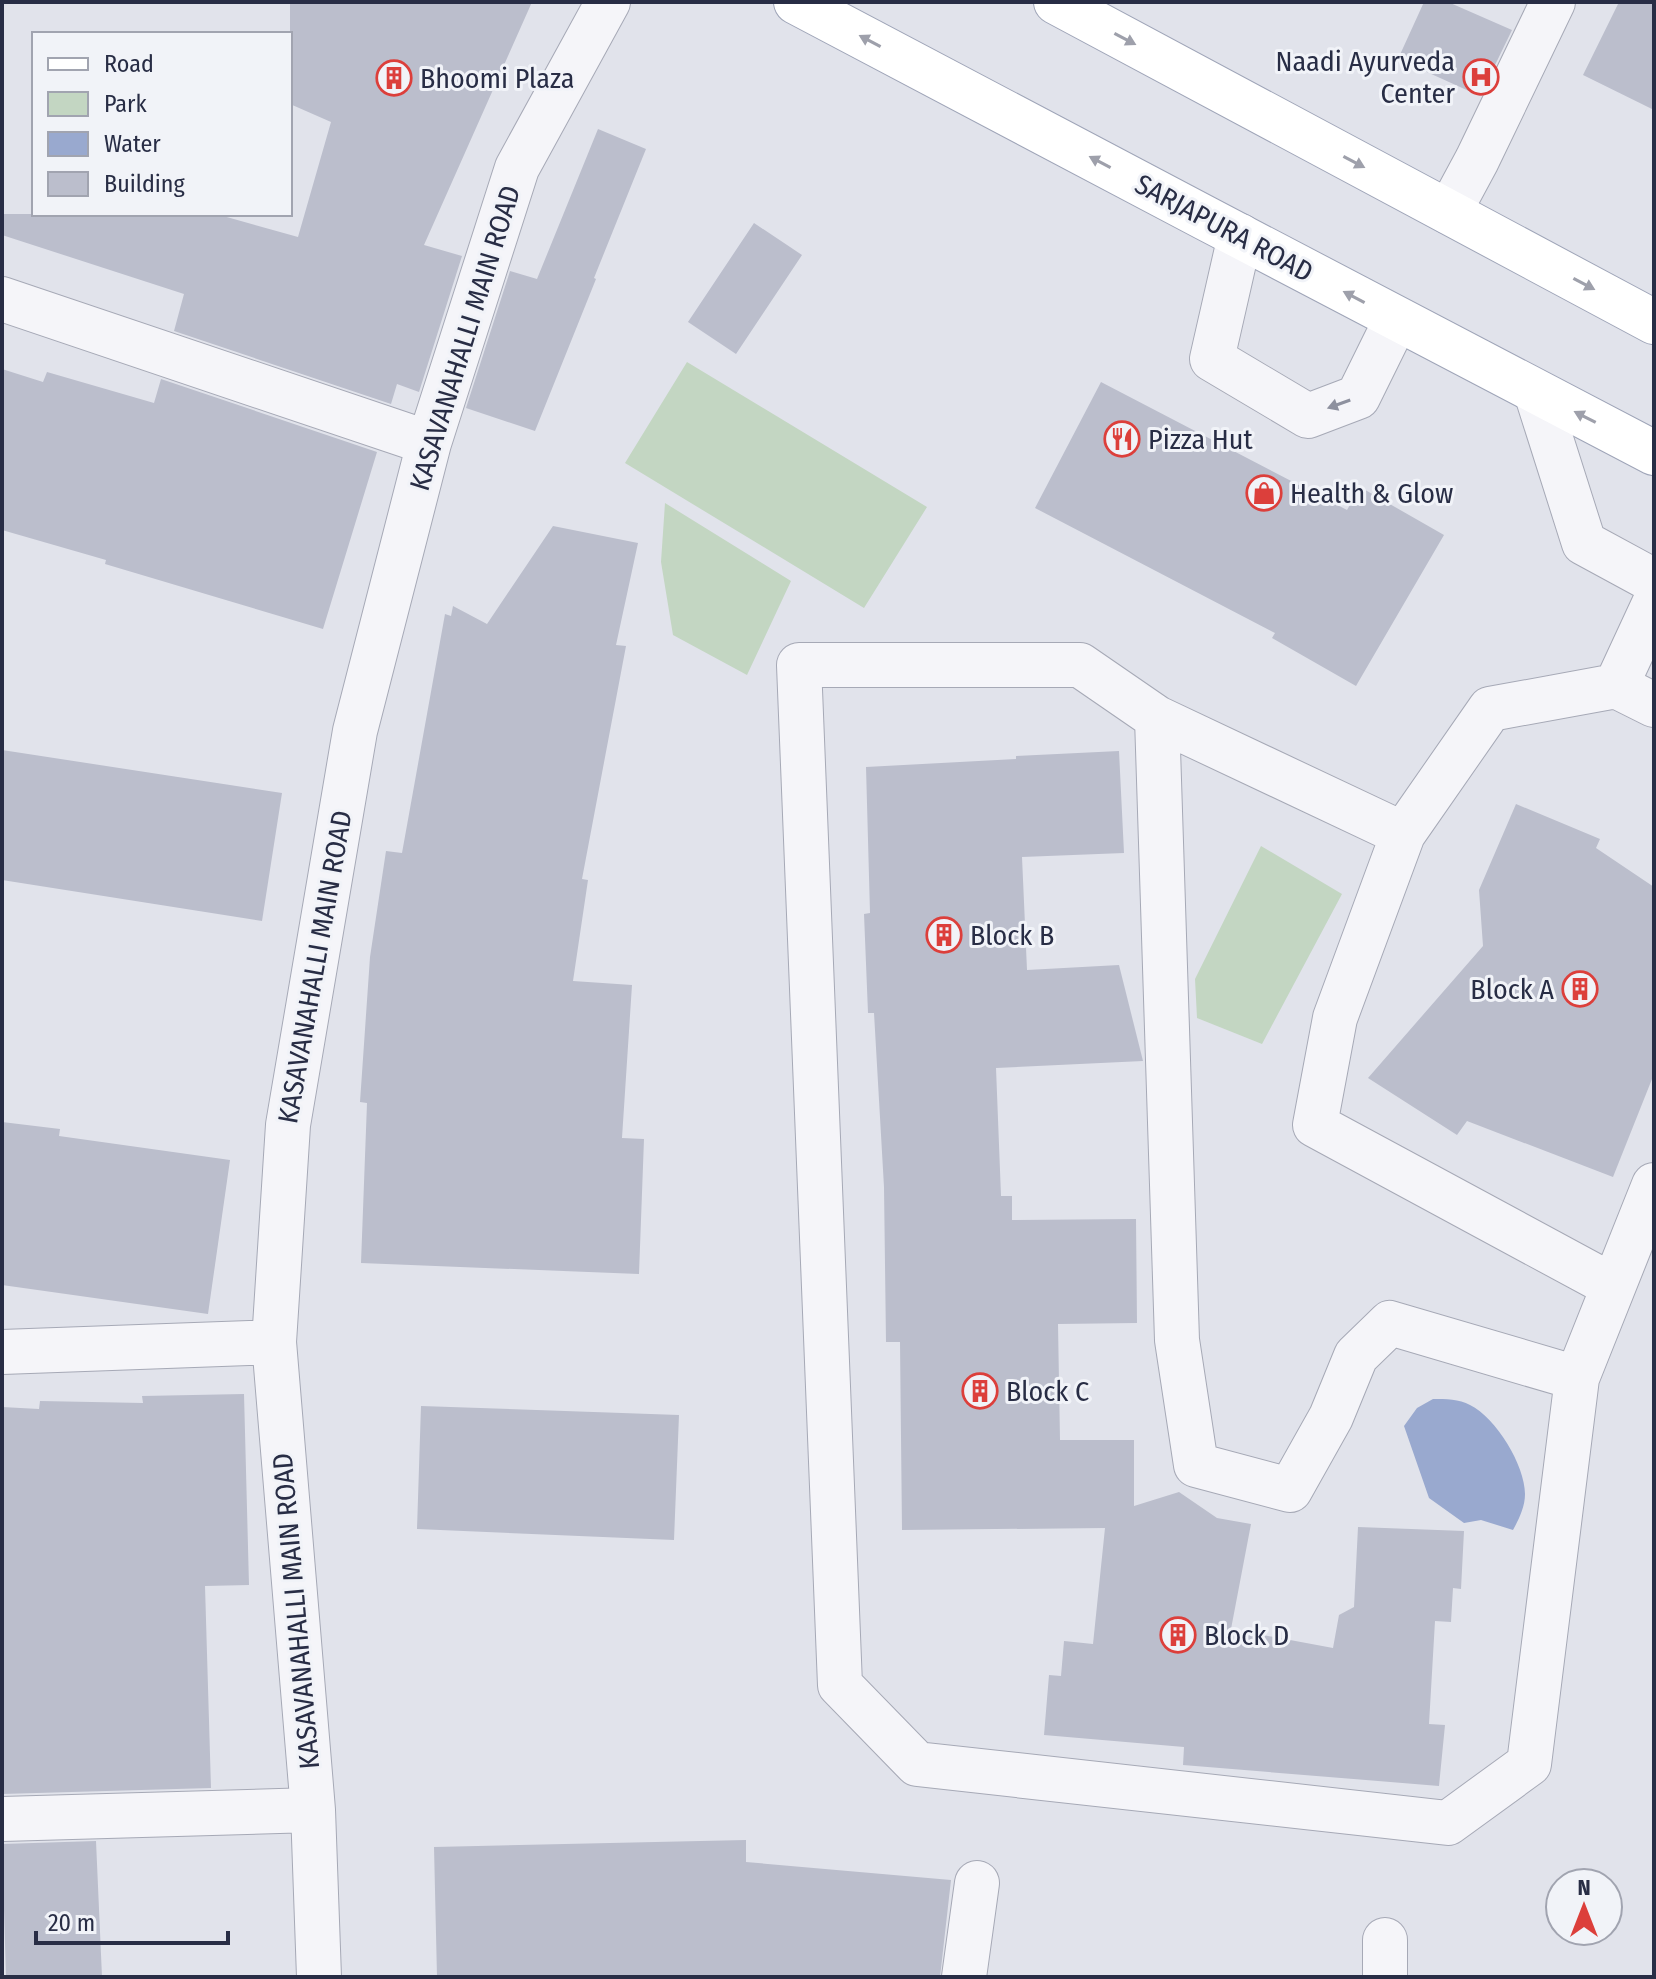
<svg xmlns="http://www.w3.org/2000/svg" width="1656" height="1979" viewBox="0 0 1656 1979" font-family="'Fira Sans Condensed',sans-serif">
  <style>
    .green { fill: #c3d6c2 }
    .water { fill: #99a9cf }
    .building { fill: #bbbecc }
    .lines { fill: none; stroke-linecap: round; stroke-linejoin: round }
    .minor-casing { stroke: #a6a9b6; stroke-width: 46 }
    .major-casing { stroke: #9fa5b8; stroke-width: 46 }
    .minor { stroke: #f5f5f9; stroke-width: 44 }
    .major { stroke: #fff; stroke-width: 44 }
    .oneway { fill: #9ea0ab }
    .oneway2 { fill: #8e919f }
    .labels { text-anchor: middle; dominant-baseline: central; stroke-width: 6; stroke-linejoin: round; paint-order: stroke }
    .poi-label { font-size: 28px; fill: #282d45; stroke: #f1f3f8; text-anchor: start }
    .street-label { font-size: 28px; fill: #282d45; stroke: #f1f3f8 }
  </style>
  <rect width="100%" height="100%" fill="#e1e3eb"/>
  <!-- green -->
  <path class="green" d="M 687,362 L 927,507 L 864,608 L 625,463 Z
    M 665,503 L 791,581 L 747,675 L 673,635 L 661,562 Z
    M 1261,846 L 1342,894 L 1262,1044 L 1197,1018 L 1195,979 Z"/>
  <!-- water -->
  <path class="water" d="M 1433,1399 C 1446,1399 1459,1399 1470,1405 C 1496,1418 1525,1465 1525,1494 C 1525,1507 1519,1519 1513,1530 L 1481,1520 L 1464,1523 L 1429,1498 L 1404,1426 L 1417,1408 Z"/>
  <!-- building -->
  <path class="building" d="M 290,2 L 532,2 L 424,245 L 462,256 L 419,392 L 397,384 L 391,404 L 174,331 L 184,294 L 2,235 L 2,214 L 216,214 L 298,237 L 331,122 L 290,104 Z
    M 1424,2 L 1448,2 L 1512,30 L 1480,96 L 1398,59 Z
    M 1619,2 L 1654,2 L 1654,110 L 1583,75 Z
    M 598,129 L 646,149 L 594,278 L 596,279 L 535,431 L 466,408 L 510,271 L 537,279 Z
    M 754,223 L 802,255 L 736,354 L 688,322 Z
    M 2,369 L 43,382 L 47,372 L 154,403 L 161,379 L 377,452 L 323,629 L 105,564 L 106,560 L 2,530 Z
    M 1101,382 L 1347,510 L 1360,487 L 1444,535 L 1356,686 L 1272,638 L 1275,633 L 1035,508 Z
    M 553,526 L 638,543 L 616,645 L 626,646 L 582,879 L 588,880 L 573,981 L 632,985 L 622,1138 L 644,1139 L 639,1274 L 361,1263 L 367,1103 L 360,1102 L 370,957 L 386,851 L 402,853 L 445,614 L 451,616 L 453,606 L 487,624 Z
    M 2,750 L 282,793 L 262,921 L 2,880 Z
    M 1119,751 L 1124,853 L 1022,857 L 1027,970 L 1119,965 L 1143,1061 L 996,1068 L 1001,1196 L 1012,1196 L 1012,1220 L 1136,1219 L 1137,1323 L 1058,1324 L 1060,1440 L 1134,1440 L 1134,1506 L 1179,1492 L 1217,1518 L 1251,1524 L 1231,1629 L 1333,1648 L 1339,1615 L 1354,1607 L 1358,1527 L 1464,1531 L 1461,1589 L 1453,1588 L 1451,1622 L 1435,1621 L 1429,1724 L 1445,1725 L 1439,1786 L 1183,1765 L 1184,1747 L 1044,1735 L 1049,1675 L 1061,1676 L 1064,1641 L 1093,1644 L 1105,1528 L 902,1530 L 900,1342 L 886,1342 L 884,1187 L 874,1013 L 868,1013 L 864,914 L 870,913 L 866,767 L 1016,759 L 1016,756 Z
    M 1516,804 L 1600,839 L 1596,848 L 1654,887 L 1654,1074 L 1613,1177 L 1467,1121 L 1457,1135 L 1368,1078 L 1483,946 L 1479,890 Z
    M 2,1122 L 60,1129 L 59,1136 L 230,1160 L 208,1314 L 2,1285 Z
    M 244,1394 L 249,1585 L 205,1586 L 211,1788 L 2,1794 L 2,1407 L 39,1409 L 40,1401 L 143,1403 L 142,1396 Z
    M 421,1406 L 679,1415 L 674,1540 L 417,1529 Z
    M 746,1840 L 746,1862 L 951,1880 L 940,1977 L 437,1977 L 434,1847 Z
    M 96,1841 L 102,1977 L 6,1977 L 2,1844 Z"/>
  <g class="lines">
    <defs>
      <path id="minor" d="M 1449,212 L 1477,160 L 1553,2
        M 1240,236 L 1212,359 L 1308,416 L 1358,397 L 1396,320
        M 2,299 L 429,443
        M 1536,392 L 1584,543 L 1654,581
        M 1616,686 L 1654,604
        M 1654,705 L 1616,686 L 1490,709 L 1403,834 L 1157,718 L 1080,665 L 799,665 L 840,1685 L 917,1764 L 1448,1823 L 1529,1764 L 1577,1378 L 1654,1185
        M 1157,718 L 1177,1340 L 1196,1465 L 1290,1490 L 1331,1417 L 1356,1356 L 1390,1323 L 1577,1378
        M 1403,834 L 1335,1018 L 1315,1125 L 1613,1286
        M 2,1352 L 274,1342
        M 2,1819 L 313,1810
        M 319,1977 L 313,1810 L 274,1342 L 288,1125 L 355,731 L 429,443 L 517,168 L 608,2
        M 964,1977 L 977,1883
        M 1385,1977 L 1385,1940"/>
      <path id="major" d="M 796,2 C 1082,152 1367,305 1654,453
        M 1056,2 L 1654,322"/>
    </defs>
    <!-- minor casing -->
    <use href="#minor" class="minor-casing"/>
    <!-- major casing -->
    <use href="#major" class="major-casing"/>
    <!-- minor -->
    <use href="#minor" class="minor"/>
    <!-- major -->
    <use href="#major" class="major"/>
  </g>
  <!-- one-way arrows -->
  <defs><path id="oneway-solid" d="M-6-.8H1V-3.2L6.5 0L1 3.2V.8H-6Z" transform="scale(2)"/></defs>
  <g class="oneway">
    <use href="#oneway-solid" transform="translate(1125 39) rotate(28)"/>
    <use href="#oneway-solid" transform="translate(870 41) rotate(-152)"/>
    <use href="#oneway-solid" transform="translate(1100 162) rotate(-152)"/>
    <use href="#oneway-solid" transform="translate(1354 162) rotate(28)"/>
    <use href="#oneway-solid" transform="translate(1584 284) rotate(28)"/>
    <use href="#oneway-solid" transform="translate(1354 297) rotate(-152)"/>
    <use href="#oneway-solid" transform="translate(1585 417) rotate(-153)"/>
  </g>
  <use class="oneway2" href="#oneway-solid" transform="translate(1339 404) rotate(160)"/>
  <!-- icons -->
  <defs>
    <symbol id="hospital-ring" viewBox="-11 -11 22 22"><circle r="9.5" fill="#f1f3f8" stroke="#dc3f3b" stroke-width="1.5"/><path d="M-5-5h3v3.5h4V-5h3V5h-3V1.5h-4V5h-3Z" fill="#dc3f3b"/></symbol>
    <symbol id="building-ring" viewBox="-11 -11 22 22"><circle r="9.5" fill="#f1f3f8" stroke="#dc3f3b" stroke-width="1.5"/><path d="M-4-6H4V6H1V3H-1V6H-4ZM-2.5-4.3h1.7v1.8h-1.7ZM.8-4.3h1.7v1.8H.8ZM-2.5-1h1.7V.8h-1.7ZM.8-1h1.7V.8H.8Z" fill="#dc3f3b"/></symbol>
    <symbol id="restaurant-ring" viewBox="-11 -11 22 22"><circle r="9.5" fill="#f1f3f8" stroke="#dc3f3b" stroke-width="1.5"/><path d="M-5-6h1v4h1v-4h1v4h1v-4h1v5L-1.5 .5V6h-2V.5L-5-1ZM5-6V6H3V1.5H1.5Q1.5-4 5-6Z" fill="#dc3f3b"/></symbol>
    <symbol id="shop-ring" viewBox="-11 -11 22 22"><circle r="9.5" fill="#f1f3f8" stroke="#dc3f3b" stroke-width="1.5"/><path d="M-5-2.5h2.3a2.7 3.5 0 0 1 5.4 0H5L5.5 6h-11ZM-1.5-2.5h3a1.5 2.3 0 0 0-3 0Z" fill="#dc3f3b"/></symbol>
  </defs>
  <g fill-rule="evenodd">
    <use href="#hospital-ring" x="1461" y="57" width="40" height="40"/>
    <use href="#building-ring" x="374" y="58" width="40" height="40"/>
    <use href="#restaurant-ring" x="1102" y="419" width="40" height="40"/>
    <use href="#shop-ring" x="1244" y="473" width="40" height="40"/>
    <use href="#building-ring" x="924" y="915" width="40" height="40"/>
    <use href="#building-ring" x="1560" y="969" width="40" height="40"/>
    <use href="#building-ring" x="960" y="1371" width="40" height="40"/>
    <use href="#building-ring" x="1158" y="1615" width="40" height="40"/>
  </g>
  <g class="labels">
    <!-- poi labels -->
    <g class="poi-label">
      <text x="1455" y="61" text-anchor="end">Naadi Ayurveda<tspan x="1455" dy="32">Center</tspan></text>
      <text x="420" y="78">Bhoomi Plaza</text>
      <text x="1148" y="439">Pizza Hut</text>
      <text x="1290" y="493">Health &amp; Glow</text>
      <text x="970" y="935">Block B</text>
      <text x="1554" y="989" text-anchor="end">Block A</text>
      <text x="1006" y="1391">Block C</text>
      <text x="1204" y="1635">Block D</text>
    </g>
    <!-- street labels -->
    <g class="street-label">
      <text transform="translate(1224 228) rotate(28)">SARJAPURA ROAD</text>
      <text transform="translate(465 338) rotate(-73)">KASAVANAHALLI MAIN ROAD</text>
      <text transform="translate(315 967) rotate(-80)">KASAVANAHALLI MAIN ROAD</text>
      <text transform="translate(296 1611) rotate(-95)">KASAVANAHALLI MAIN ROAD</text>
    </g>
  </g>
  <!-- border -->
  <rect width="1656" height="1979" fill="none" stroke="#282d45" stroke-width="8"/>
  <!-- legend -->
  <rect x="32" y="32" width="260" height="184" fill="#f1f3f8" stroke="#a1a4b0" stroke-width="2"/>
  <rect x="48" y="58" width="40" height="12" fill="#ffffff" stroke="#a1a4b0" stroke-width="2"/>
  <text x="104" y="72" font-size="24" fill="#282d45">Road</text>
  <rect x="48" y="92" width="40" height="24" fill="#c3d6c2" stroke="#a1a4b0" stroke-width="2"/>
  <text x="104" y="112" font-size="24" fill="#282d45">Park</text>
  <rect x="48" y="132" width="40" height="24" fill="#99a9cf" stroke="#a1a4b0" stroke-width="2"/>
  <text x="104" y="152" font-size="24" fill="#282d45">Water</text>
  <rect x="48" y="172" width="40" height="24" fill="#bbbecc" stroke="#a1a4b0" stroke-width="2"/>
  <text x="104" y="192" font-size="24" fill="#282d45">Building</text>
  <!-- north arrow -->
  <g transform="translate(1584 1907)"><circle r="38" fill="#f1f3f8" stroke="#a1a4b0" stroke-width="2"/>
  <path d="M0-6L14 30L0 20L-14 30Z" fill="#dc3f3b"/>
  <text y="-12" font-size="22" font-weight="bold" text-anchor="middle" fill="#282d45">N</text>
  </g>
  <!-- scale -->
  <path d="M36 1931v12h192v-12" fill="none" stroke="#282d45" stroke-width="4"/>
  <text x="48" y="1931" font-size="24" fill="#282d45" stroke="#f1f3f8" stroke-width="6" paint-order="stroke">20 m</text>
</svg>
